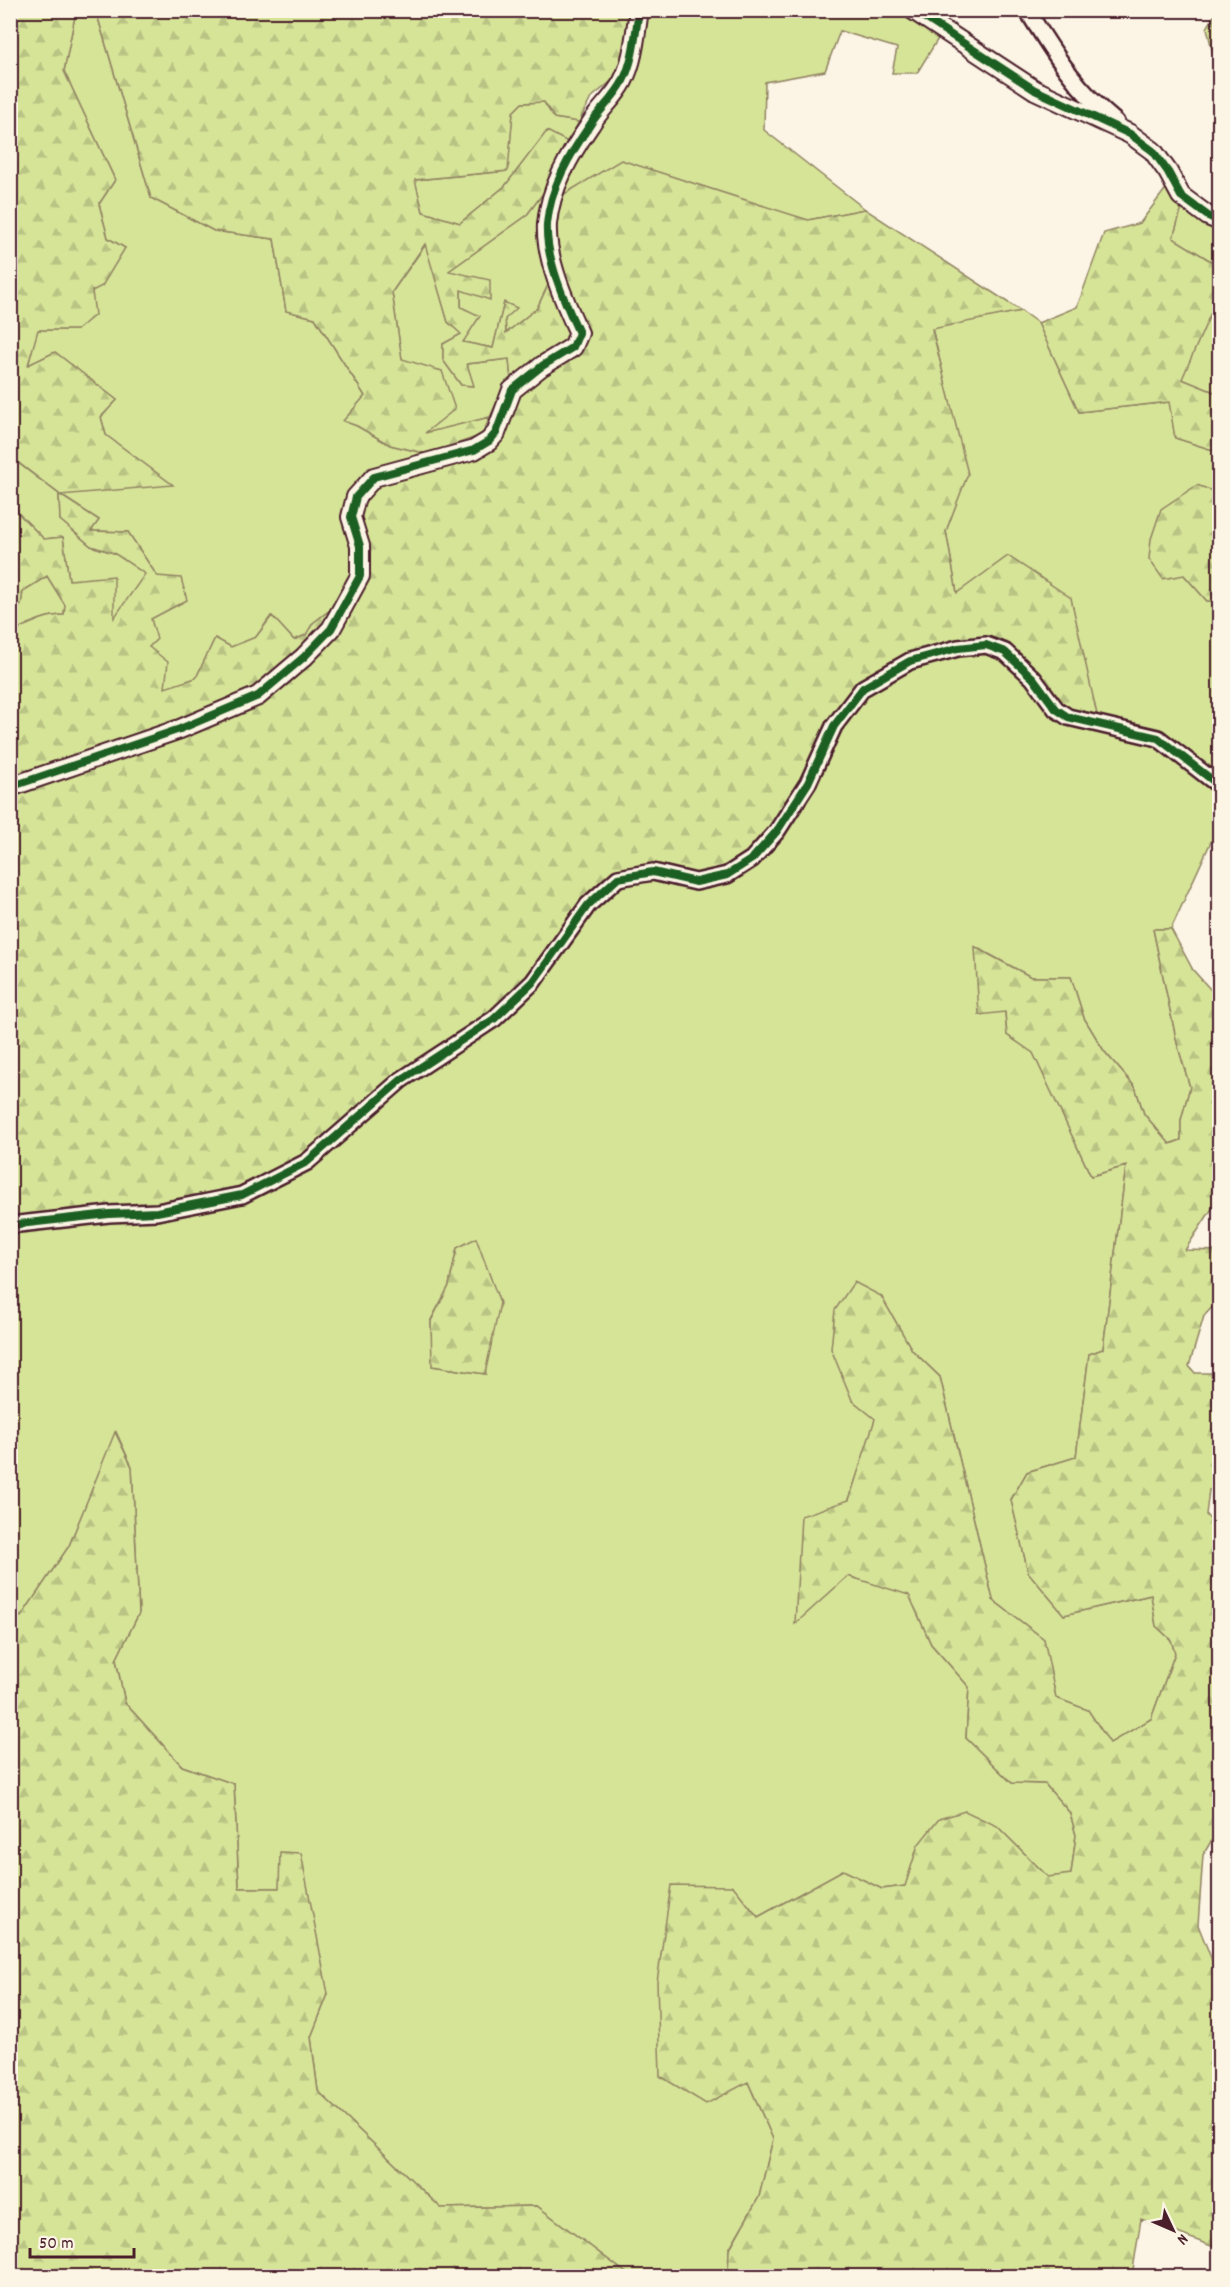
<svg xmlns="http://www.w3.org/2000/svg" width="1230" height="2287" viewBox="0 0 1230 2287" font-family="Dekko,sans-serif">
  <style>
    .grass { fill: #d6e498; stroke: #908262; stroke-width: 1.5; fill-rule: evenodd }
    .forest { fill: url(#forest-firs); stroke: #908262; stroke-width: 1.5 }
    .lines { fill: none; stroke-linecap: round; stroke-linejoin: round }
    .minor-casing { stroke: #4a1f2b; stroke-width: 20 }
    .tertiary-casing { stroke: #4a1f2b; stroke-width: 22 }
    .minor { stroke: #fcf5e5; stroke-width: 15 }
    .tertiary { stroke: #fcf5e5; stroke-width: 18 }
    .cycleway-casing { stroke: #fcf5e5; stroke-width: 11 }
    .cycleway { stroke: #1b5e20; stroke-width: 8 }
  </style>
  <defs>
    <pattern id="forest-firs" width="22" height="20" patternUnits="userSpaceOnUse" patternTransform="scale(1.5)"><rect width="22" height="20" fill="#d6e498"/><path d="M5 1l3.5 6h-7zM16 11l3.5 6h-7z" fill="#b9c383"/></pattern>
  </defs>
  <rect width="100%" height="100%" fill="#fcf5e5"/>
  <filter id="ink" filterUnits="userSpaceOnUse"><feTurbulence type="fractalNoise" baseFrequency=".0167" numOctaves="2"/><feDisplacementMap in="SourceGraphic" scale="12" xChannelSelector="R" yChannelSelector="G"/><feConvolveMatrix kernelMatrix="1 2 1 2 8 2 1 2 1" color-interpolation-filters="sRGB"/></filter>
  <g filter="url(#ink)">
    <!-- grass -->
    <path class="grass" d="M 76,11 L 96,11 L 151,198 L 214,231 L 274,239 L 286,311 L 315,318 L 365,396 L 344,421 L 357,426 L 390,445 L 428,454 L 370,470 L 348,493 L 342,517 L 352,548 L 352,574 L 330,610 L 313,623 L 306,635 L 294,640 L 271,616 L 256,637 L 231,647 L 215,638 L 196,678 L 165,689 L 148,647 L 157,576 L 128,532 L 91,531 L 99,520 L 59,494 L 60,520 L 91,546 L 114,553 L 146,574 L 114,620 L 69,580 L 63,537 L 44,539 L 18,513 L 11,481 L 10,457 L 59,494 L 106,435 L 101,417 L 117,400 L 55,353 L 28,366 L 37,330 L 77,330 L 92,291 L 125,248 L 108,238 L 99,204 L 115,180 L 64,71 Z
      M 647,11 L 899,11 L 939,37 L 917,73 L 892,73 L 897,48 L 840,31 L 825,71 L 765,82 L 764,130 L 865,209 L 808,220 L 750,203 L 562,196 L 578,157 L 604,108 L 628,88 L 640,60 Z
      M 544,102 L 554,118 L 579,122 L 568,142 L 547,132 L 505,186 L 460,223 L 423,212 L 414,180 L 507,171 L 513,112 L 522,103 Z
      M 547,188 L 550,281 L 537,308 L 506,333 L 504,303 L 493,348 L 462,342 L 461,290 L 448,271 L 526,216 Z
      M 1182,207 L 1219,229 L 1219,266 L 1173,238 Z
      M 426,244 L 448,322 L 462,334 L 443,344 L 443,360 L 461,385 L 473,386 L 467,364 L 509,359 L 511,380 L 505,385 L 490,417 L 423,434 L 442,371 L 402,360 L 392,292 Z
      M 1219,294 L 1219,394 L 1181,379 Z
      M 1021,311 L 1038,323 L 1079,412 L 1170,402 L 1175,438 L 1219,452 L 1219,491 L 1184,575 L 1207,601 L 1219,601 L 1219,780 L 1161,733 L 1098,719 L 957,594 L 946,531 L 967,474 L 932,328 Z
      M 47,576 L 65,605 L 64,615 C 44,615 28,625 11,632 L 11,612 L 21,605 L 23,591 Z
      M 985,650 L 1003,657 L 1030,682 L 1052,713 L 1156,743 L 1219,793 L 1219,824 L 1171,929 L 1153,929 L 1177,1043 L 1190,1087 L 1181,1120 L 1181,1140 L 1169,1144 L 1144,1114 L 1135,1087 L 1104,1051 L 1084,1018 L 1071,977 L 1031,977 L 976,947 L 1005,1012 L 1007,1035 L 1033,1052 L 1091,1176 L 1126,1166 L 1103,1349 L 1089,1354 L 1076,1457 L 1027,1472 L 1011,1499 L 1028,1572 L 1064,1615 L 1151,1595 L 1156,1626 L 1171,1640 L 1175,1653 L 1151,1719 L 1110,1744 L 1088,1710 L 1056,1698 L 1043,1639 L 993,1600 L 940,1377 L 912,1350 L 881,1296 L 852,1400 L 876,1418 L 849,1500 L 795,1623 L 848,1576 L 909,1594 L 931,1644 L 969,1687 L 966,1738 L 1012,1783 L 1045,1784 L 1070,1813 L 1076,1835 L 1071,1875 L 1048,1877 L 997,1826 L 918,1845 L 906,1886 L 882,1889 L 843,1870 L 758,1917 L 732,1886 L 748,2082 L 773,2139 L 759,2197 L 729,2249 L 728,2276 L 630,2276 L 537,2206 L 441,2208 L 318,2091 L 311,2037 L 328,1994 L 279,1888 L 239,1888 L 234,1784 L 182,1766 L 125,1703 L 116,1660 L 139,1613 L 132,1467 L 116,1432 L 69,1546 L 21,1617 L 11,1610 L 10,1230 L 591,908 L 620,883 L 838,729 L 867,692 L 912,666 L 959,653 ZM 457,1248 L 486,1374 L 485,1374 L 433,1366 L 431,1320 L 449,1286 Z"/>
    <!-- forest -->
    <path class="forest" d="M 11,11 L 76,11 L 64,71 L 115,180 L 99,204 L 108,238 L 125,248 L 102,286 L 92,291 L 95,315 L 77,330 L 38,330 L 28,365 L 55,352 L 117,400 L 101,417 L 106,435 L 173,485 L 60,495 L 99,520 L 91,531 L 128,532 L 157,576 L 181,578 L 187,600 L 151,619 L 157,639 L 149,647 L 168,662 L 165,688 L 196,678 L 215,638 L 231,647 L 256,637 L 272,616 L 294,640 L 306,635 L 313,623 L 330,610 L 352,574 L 325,624 L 298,652 L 254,689 L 177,722 L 11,779 L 11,632 C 28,625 44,615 64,615 L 65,605 L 47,576 L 23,591 L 21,605 L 11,612 L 10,481 L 18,513 L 44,539 L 63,537 L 69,580 L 114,576 L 114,618 L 145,574 L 114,553 L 91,546 L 60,520 L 59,494 L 11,457 Z
      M 96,11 L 630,11 L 625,56 L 615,78 L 591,98 L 579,122 L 554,118 L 544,102 L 522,103 L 513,112 L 508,171 L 415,180 L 423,212 L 460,223 L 505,186 L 547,131 L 568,142 L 547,188 L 526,216 L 449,271 L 490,280 L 490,300 L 461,290 L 461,307 L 480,316 L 463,342 L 493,348 L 504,302 L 517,308 L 505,319 L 506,333 L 537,308 L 550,281 L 570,333 L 566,341 L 511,380 L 509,359 L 467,364 L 474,386 L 461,385 L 443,360 L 443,344 L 461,334 L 448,322 L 425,244 L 392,292 L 402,359 L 442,371 L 455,409 L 425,433 L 490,417 L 482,435 L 428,454 L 390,445 L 357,426 L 343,421 L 365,396 L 315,318 L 286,311 L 274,239 L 214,231 L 151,198 Z
      M 1212,11 L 1219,11 L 1219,59 L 1213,54 L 1207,28 L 1215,14 Z
      M 621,160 L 808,220 L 865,209 L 1021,311 L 932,329 L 968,474 L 946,531 L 957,593 L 1008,556 L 1071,598 L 1098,719 L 1070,713 L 988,639 L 859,684 L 773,828 L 748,855 L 724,871 L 696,876 L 616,874 L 529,979 L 491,1015 L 304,1157 L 241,1190 L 156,1207 L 11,1220 L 10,795 L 182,737 L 337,634 L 367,578 L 359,516 L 363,501 L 378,485 L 461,461 L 518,396 L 545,373 L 578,353 L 588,334 C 573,302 557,264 556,228 C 556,217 560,206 561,196 Z
      M 1167,187 L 1182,207 L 1173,238 L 1219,266 L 1219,294 L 1182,379 L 1219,394 L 1219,452 L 1175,438 L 1169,402 L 1079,412 L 1038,323 L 1077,307 L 1104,233 L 1140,223 Z
      M 1197,485 L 1218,493 L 1219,491 L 1219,601 L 1207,601 L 1184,575 L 1163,579 L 1149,559 L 1151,539 L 1161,509 Z
      M 1153,929 L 1171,929 L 1193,970 L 1219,999 L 1219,1198 L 1185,1250 L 1220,1251 L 1219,1300 L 1204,1316 L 1189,1366 L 1195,1373 L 1220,1373 L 1219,1489 L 1209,1490 L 1206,1515 L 1220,1530 L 1220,1826 L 1203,1855 L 1198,1925 L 1219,1978 L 1219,2003 L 1217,2022 L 1220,2029 L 1219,2249 L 1141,2219 L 1132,2276 L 728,2276 L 729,2250 L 759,2197 L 773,2139 L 748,2082 L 706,2104 L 660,2076 L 657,1982 L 671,1885 L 733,1886 L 758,1917 L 843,1870 L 882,1889 L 905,1886 L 918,1845 L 939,1819 L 965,1811 L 997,1826 L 1048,1877 L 1071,1874 L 1076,1835 L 1070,1813 L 1045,1784 L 1012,1783 L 966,1738 L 969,1687 L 931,1644 L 909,1595 L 848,1576 L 795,1624 L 801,1516 L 849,1500 L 875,1419 L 852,1400 L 831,1349 L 835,1310 L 854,1282 L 881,1296 L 912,1350 L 940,1377 L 993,1600 L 1044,1639 L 1056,1698 L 1088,1710 L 1110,1743 L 1151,1719 L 1175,1653 L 1171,1640 L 1156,1626 L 1151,1595 L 1064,1615 L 1028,1572 L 1011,1500 L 1027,1472 L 1076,1457 L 1089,1354 L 1103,1349 L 1126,1166 L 1091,1176 L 1033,1053 L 1007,1035 L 1005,1012 L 979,1015 L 975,947 L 1031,977 L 1071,977 L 1084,1018 L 1104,1051 L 1135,1087 L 1144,1114 L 1170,1144 L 1181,1140 L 1181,1120 L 1190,1087 L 1177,1043 Z
      M 476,1238 L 500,1303 L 485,1374 L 432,1366 L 431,1321 L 449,1286 L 457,1248 Z
      M 115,1432 L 132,1467 L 139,1613 L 116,1660 L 125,1703 L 182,1766 L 234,1784 L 239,1888 L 279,1888 L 280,1852 L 301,1853 L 328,1994 L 311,2037 L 318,2091 L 441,2208 L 537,2206 L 630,2276 L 11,2276 L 11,1610 L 21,1617 L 69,1546 Z"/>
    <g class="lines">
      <defs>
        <path id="minor" d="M 1027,10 C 1053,52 1077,91 1116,122
          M 10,1225 L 109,1214 L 157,1212 L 242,1195 L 307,1162 L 401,1080 L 494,1019 L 533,982 L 588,905 L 618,878 L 653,872 L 696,882 L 727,875 L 752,859 L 777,831 L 808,783 L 834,726 L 863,688 L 910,661 L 958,648 L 986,645 L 1005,652 L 1033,678 L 1056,709 L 1068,717 L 1158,738 L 1220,786"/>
        <path id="tertiary" d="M 913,10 L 1035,90 L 1130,134 L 1153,151 L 1168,172 L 1181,196 L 1208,216 L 1220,221
          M 10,787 L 180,729 L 258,696 L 304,657 L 331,629 L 360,576 L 360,546 L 351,517 L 356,497 L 374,477 L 474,450 L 489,441 L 496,433 L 512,390 L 542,366 L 573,347 L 579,333 C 565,303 545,258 547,224 C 550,188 570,154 590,125 C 599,110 615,97 623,81 C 634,59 635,35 639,10"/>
      </defs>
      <!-- minor casing -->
      <use href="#minor" class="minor-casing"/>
      <!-- tertiary casing -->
      <use href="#tertiary" class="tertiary-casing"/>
      <!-- minor -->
      <use href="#minor" class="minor"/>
      <!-- tertiary -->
      <use href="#tertiary" class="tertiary"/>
      <defs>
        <path id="cycleway" d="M 913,10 L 1035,90 L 1130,134 L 1153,151 L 1168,172 L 1181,196 L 1208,216 L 1220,221
          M 10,787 L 180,729 L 258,696 L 304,657 L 331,629 L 360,576 L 360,546 L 351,517 L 356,497 L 374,477 L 474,450 L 489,441 L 496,433 L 512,390 L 542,366 L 573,347 L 579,333 C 565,303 545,258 547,224 C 550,188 570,154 590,125 C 599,110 615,97 623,81 C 634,59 635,35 639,10
          M 10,1225 L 109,1214 L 157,1212 L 242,1195 L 307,1162 L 401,1080 L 494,1019 L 533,982 L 588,905 L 618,878 L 653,872 L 696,882 L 727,875 L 752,859 L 777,831 L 808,783 L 834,726 L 863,688 L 910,661 L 958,648 L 986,645 L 1005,652 L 1033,678 L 1056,709 L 1068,717 L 1158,738 L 1220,786"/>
      </defs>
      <!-- cycleway casing -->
      <use href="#cycleway" class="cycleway-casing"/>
      <!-- cycleway -->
      <use href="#cycleway" class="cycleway"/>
    </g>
  </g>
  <!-- margin -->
  <rect width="1230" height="2287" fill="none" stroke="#fcf5e5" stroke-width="36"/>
  <rect x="18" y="18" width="1194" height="2251" fill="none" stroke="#4a1f2b" stroke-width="2" filter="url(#ink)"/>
  <!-- north arrow -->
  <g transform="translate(1173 2230) rotate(134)" stroke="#fcf5e5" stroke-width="4.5" paint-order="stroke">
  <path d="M0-4.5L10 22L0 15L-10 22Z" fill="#4a1f2b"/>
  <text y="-9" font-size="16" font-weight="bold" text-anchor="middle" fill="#4a1f2b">N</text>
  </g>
  <!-- scale -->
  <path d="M30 2248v9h104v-9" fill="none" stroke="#4a1f2b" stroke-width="3"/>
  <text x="39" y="2248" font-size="18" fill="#4a1f2b" stroke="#fcf5e5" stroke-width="4.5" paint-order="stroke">50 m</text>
</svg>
